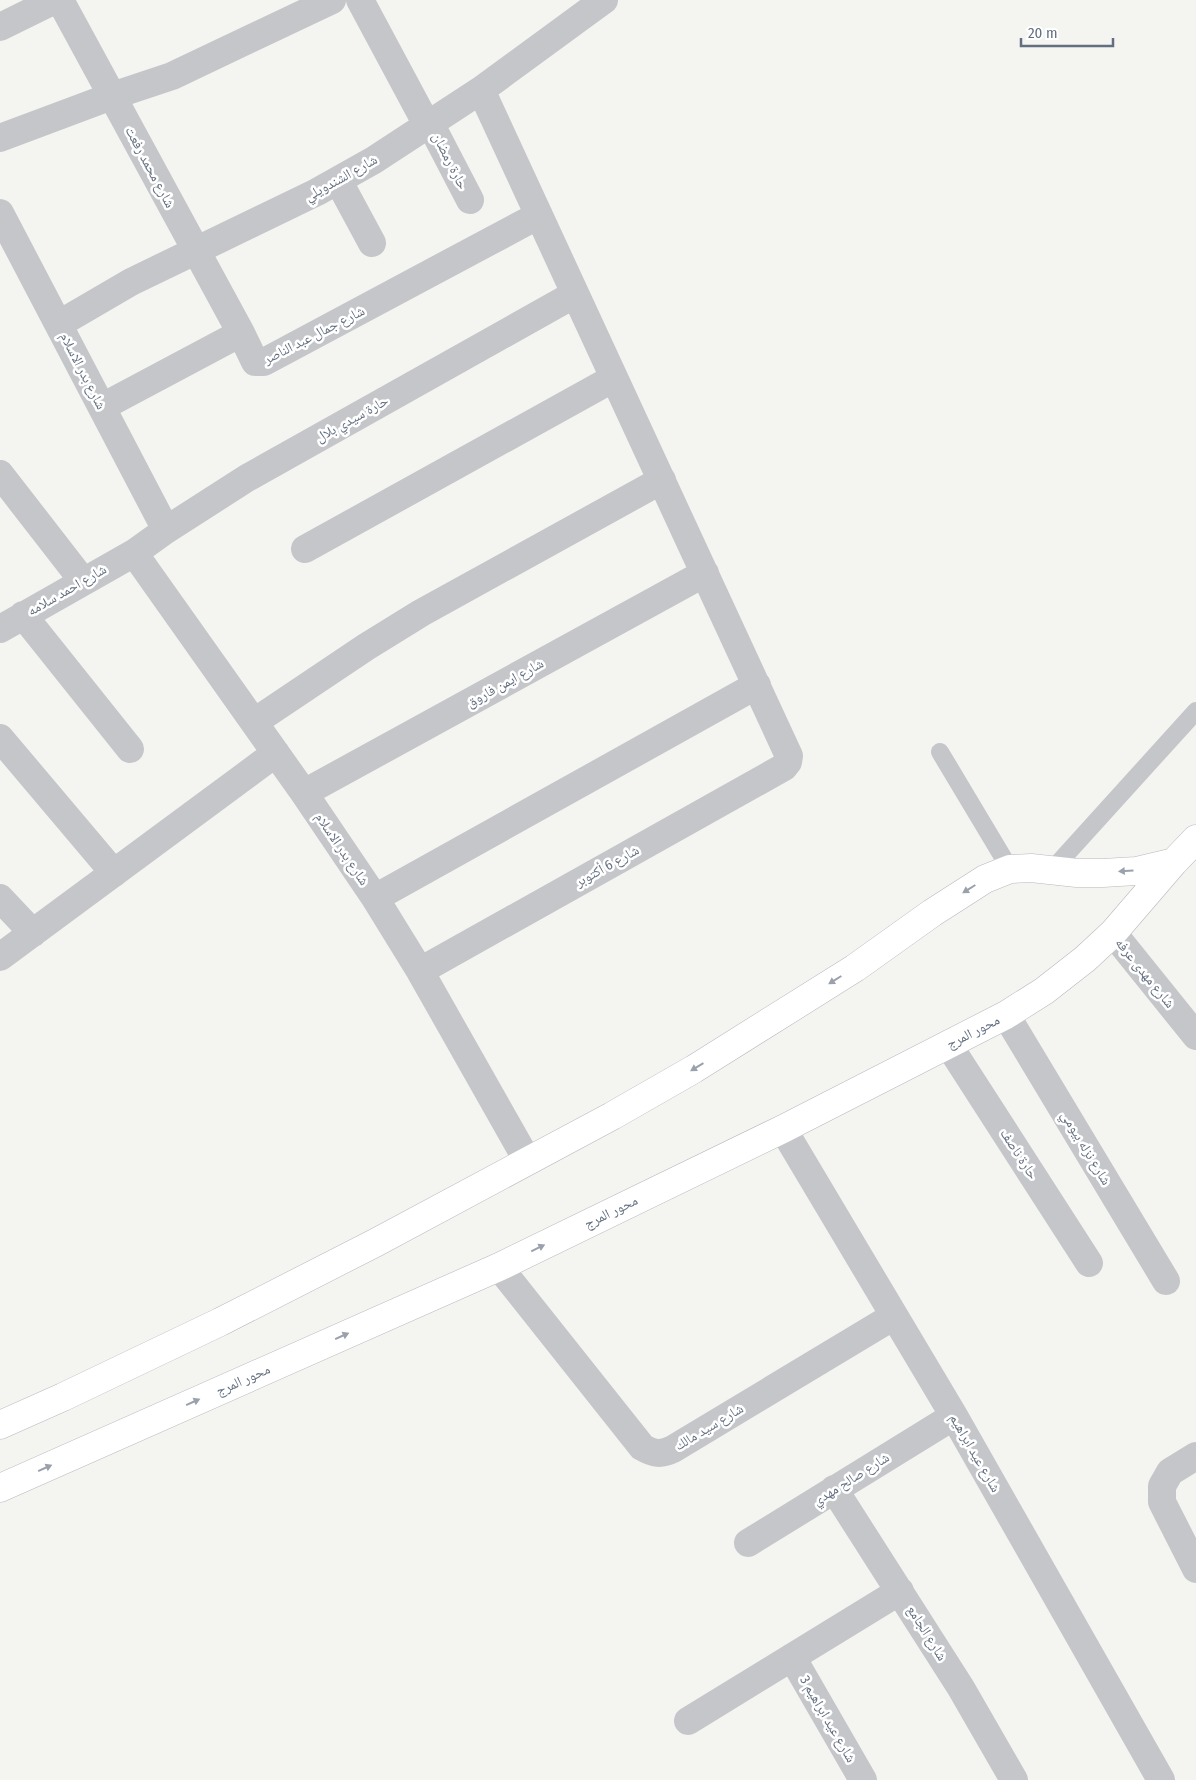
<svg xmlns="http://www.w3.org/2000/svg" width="1196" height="1780" viewBox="0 0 1196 1780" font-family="'Fira Sans Condensed','Noto Naskh Arabic',sans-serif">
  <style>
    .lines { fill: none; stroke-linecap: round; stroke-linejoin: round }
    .secondary-casing { stroke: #b6b9be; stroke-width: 29 }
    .service { stroke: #c4c6ca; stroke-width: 18 }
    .minor { stroke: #c4c6ca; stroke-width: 28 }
    .secondary { stroke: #fff; stroke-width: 28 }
    .oneway { fill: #9aa1ad }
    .labels { text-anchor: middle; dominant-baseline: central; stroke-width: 5; stroke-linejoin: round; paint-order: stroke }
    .street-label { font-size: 14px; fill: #636f81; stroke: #fff }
  </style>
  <rect width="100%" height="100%" fill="#f4f4f0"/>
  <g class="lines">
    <defs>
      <path id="secondary" d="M 0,1425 L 63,1397 L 220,1322 L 375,1243 L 612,1116 L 694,1069 L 855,968 L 932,913 L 985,879 L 1010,869 L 1031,868 L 1077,873 L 1103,873 L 1136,871 L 1174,862
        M 0,1488 L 499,1267 L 783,1129 L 1006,1015 L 1044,991 L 1085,959 L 1113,933 L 1174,862 L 1196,839"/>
    </defs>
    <!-- secondary casing -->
    <use href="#secondary" class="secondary-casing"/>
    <!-- service -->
    <path class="service" d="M 940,752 L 1010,869
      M 1052,870 L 1196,711"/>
    <!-- minor -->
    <path class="minor" d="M 60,0 L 241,333
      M 360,0 L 427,125
      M 0,27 L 55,0
      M 430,123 L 470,200
      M 0,138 L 112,96 L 172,76 L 332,0
      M 338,180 L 372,243
      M 0,213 L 166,530
      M 59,324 L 131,282 L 317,192 L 374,160 L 481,90 L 604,0
      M 102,407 L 241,333 L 255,362 L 264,362 L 539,215
      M 0,474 L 83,581
      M 305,549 L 614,378
      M 134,553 L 304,793 L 375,898 L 420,971 L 527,1160
      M 23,615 L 130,749
      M 0,629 L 134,553 L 166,530 L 247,478 L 575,294
      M 254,722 L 366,647 L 421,613 L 662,480
      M 0,738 L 114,873
      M 304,793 L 705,573
      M 0,898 L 33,933
      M 375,898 L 757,685
      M 1113,933 L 1196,1036
      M 0,957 L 276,753
      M 420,971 L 784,767 L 788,762 L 789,756 L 481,90
      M 1006,1015 L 1166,1281
      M 948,1044 L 1089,1263
      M 783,1129 L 954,1416 L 1161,1780
      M 499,1267 L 642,1447 C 654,1454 661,1455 673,1449 L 894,1316
      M 1196,1456 L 1170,1472 L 1162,1486 L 1162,1502 L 1196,1569
      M 834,1489 L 961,1688 L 1014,1780
      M 748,1543 L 954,1416
      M 792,1657 L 863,1780
      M 688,1721 L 900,1591"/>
    <!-- secondary -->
    <use href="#secondary" class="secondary"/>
  </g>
  <!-- one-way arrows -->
  <defs><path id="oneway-solid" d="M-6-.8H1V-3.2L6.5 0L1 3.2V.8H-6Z" transform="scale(1.25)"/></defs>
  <g class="oneway">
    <use href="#oneway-solid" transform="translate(1126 871) rotate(176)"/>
    <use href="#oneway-solid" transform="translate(969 889) rotate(148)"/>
    <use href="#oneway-solid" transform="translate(835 980) rotate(148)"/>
    <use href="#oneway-solid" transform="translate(697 1067) rotate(149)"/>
    <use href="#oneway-solid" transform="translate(538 1248) rotate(-26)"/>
    <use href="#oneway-solid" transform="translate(342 1336) rotate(-24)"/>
    <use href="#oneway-solid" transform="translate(193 1402) rotate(-24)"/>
    <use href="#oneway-solid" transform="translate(45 1468) rotate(-24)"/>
  </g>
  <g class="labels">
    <!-- street labels -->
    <g class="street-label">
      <text transform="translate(450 161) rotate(63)">حارة رمضان</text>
      <text transform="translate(150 167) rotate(62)">شارع محمد رفعت</text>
      <text transform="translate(341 178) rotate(-29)">شارع الشندويلي</text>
      <text transform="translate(314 335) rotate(-27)">شارع جمال عبد الناصر</text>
      <text transform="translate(83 371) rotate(63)">شارع بدر الاسلام</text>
      <text transform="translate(352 419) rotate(-29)">حارة سيدي بلال</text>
      <text transform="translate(67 590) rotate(-30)">شارع احمد سلامه</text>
      <text transform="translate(505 683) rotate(-29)">شارع ايمن فاروق</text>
      <text transform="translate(342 849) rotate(56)">شارع بدر الاسلام</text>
      <text transform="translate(607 866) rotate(-29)">شارع 6 أكتوبر</text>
      <text transform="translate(1145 973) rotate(51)">شارع مهدى عرفه</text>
      <text transform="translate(973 1032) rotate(-27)">محور المرج</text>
      <text transform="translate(1086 1148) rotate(59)">شارع نزله بيومي</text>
      <text transform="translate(1019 1154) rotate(57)">حارة ناصف</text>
      <text transform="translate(611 1212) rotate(-26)">محور المرج</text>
      <text transform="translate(243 1380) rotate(-24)">محور المرج</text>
      <text transform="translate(709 1427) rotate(-31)">شارع سيد مالك</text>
      <text transform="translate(975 1453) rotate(60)">شارع عيد ابراهيم</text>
      <text transform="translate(851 1479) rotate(-32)">شارع صالح مهدي</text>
      <text transform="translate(927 1633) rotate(58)">شارع الجامع</text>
      <text transform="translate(828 1719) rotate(60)">شارع عيد ابراهيم 3</text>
    </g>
  </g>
  <!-- scale -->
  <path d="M1021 38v8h92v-8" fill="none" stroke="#636f81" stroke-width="2.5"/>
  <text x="1028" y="38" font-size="15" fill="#636f81" stroke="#ffffff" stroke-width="4" paint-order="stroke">20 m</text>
</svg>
